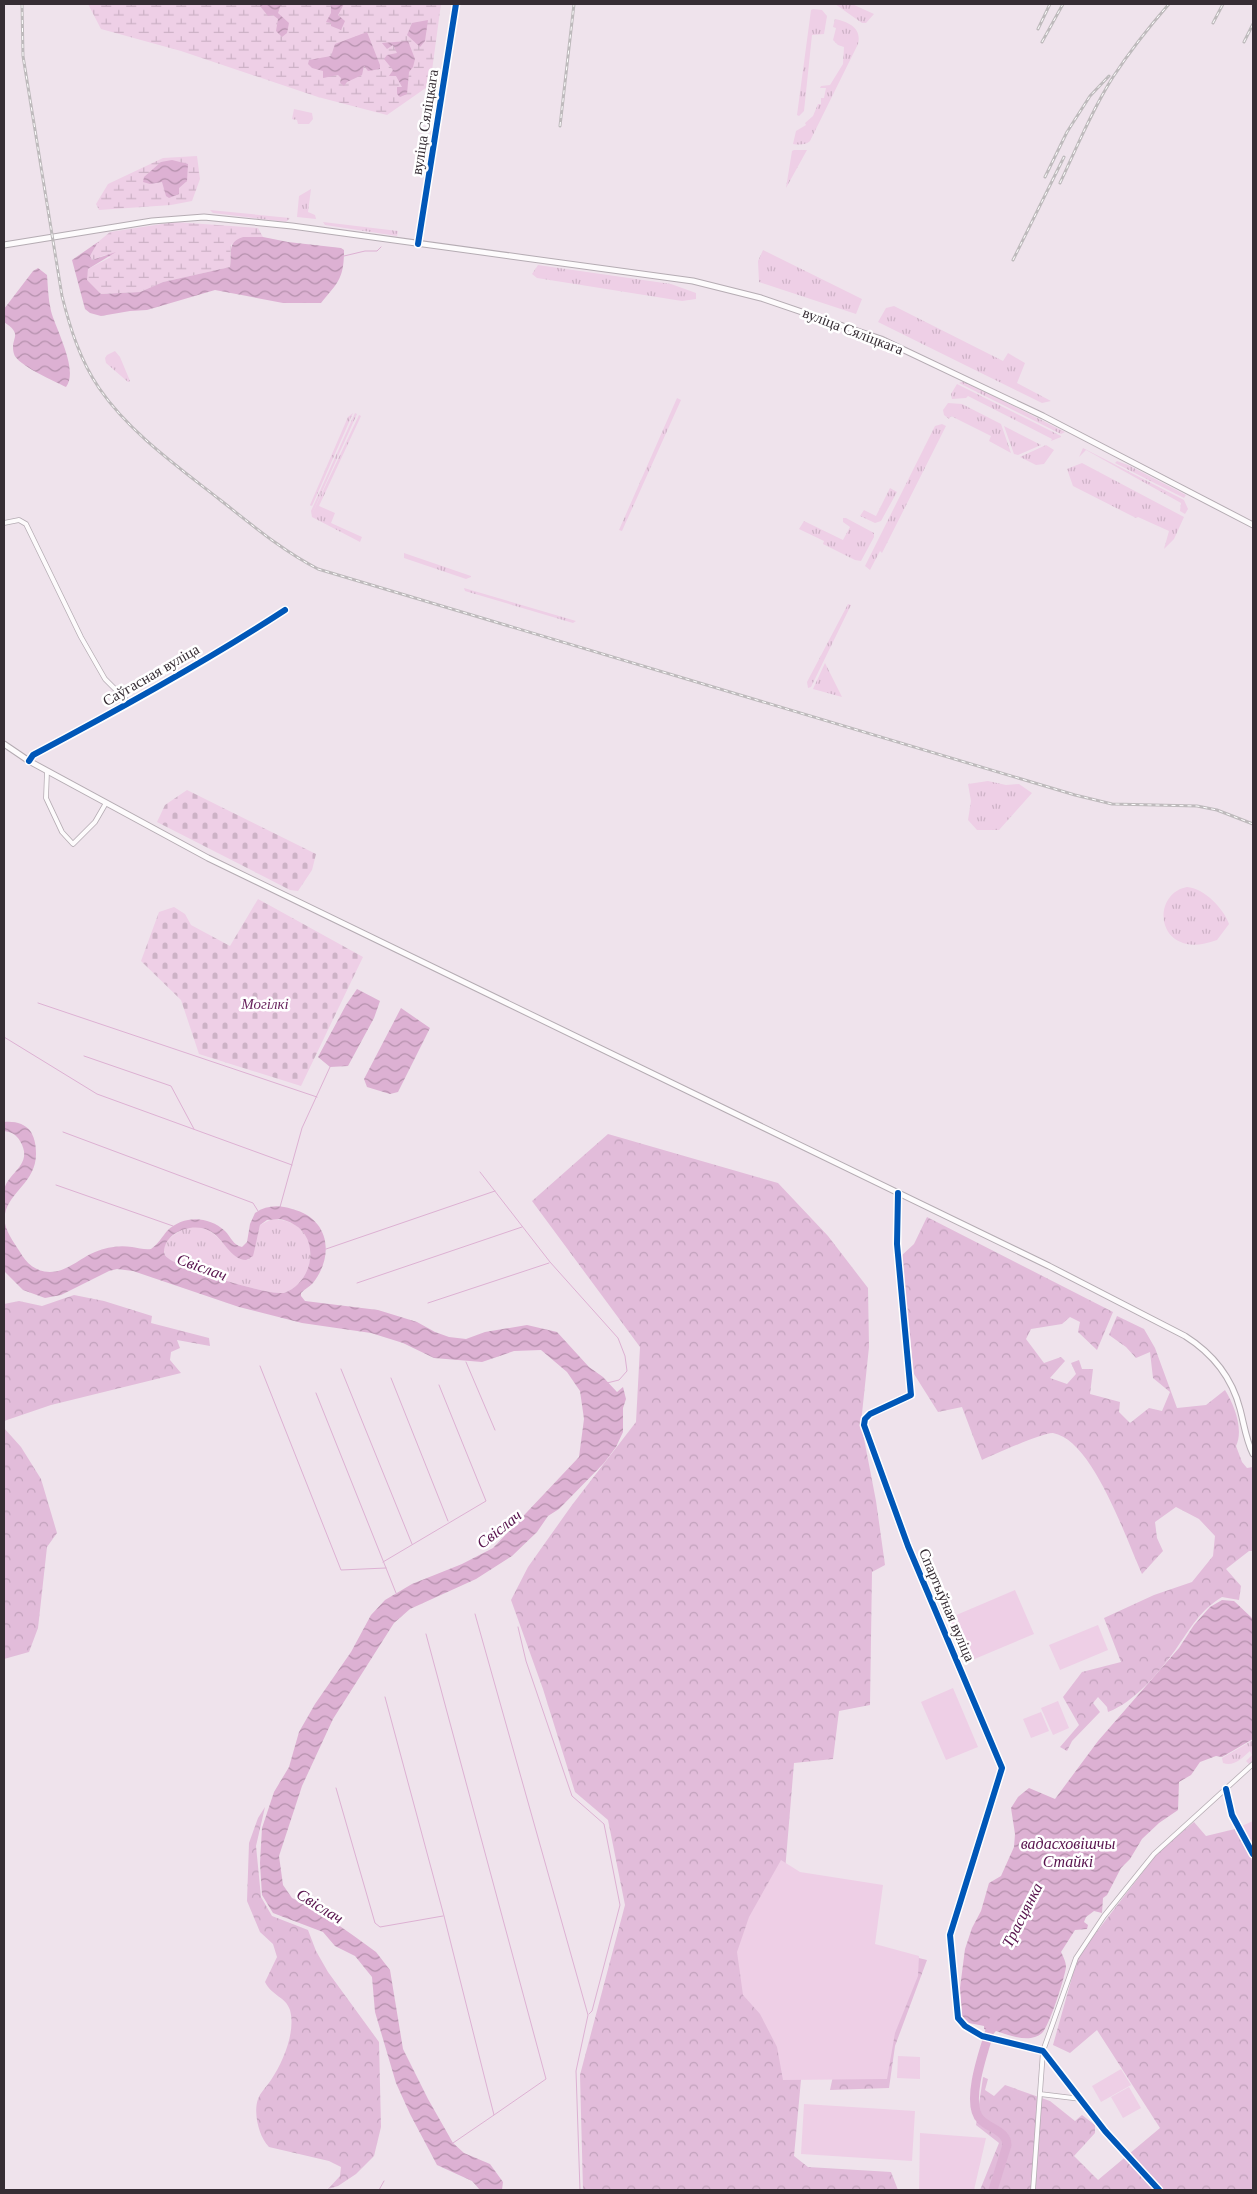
<svg xmlns="http://www.w3.org/2000/svg" width="1257" height="2194" viewBox="0 0 1257 2194" font-family="Georgia,serif">
  <style>
    .grass { fill: url(#grass-tufts) }
    .forest { fill: url(#forest-crowns) }
    .wetland { fill: url(#wetland-marsh) }
    .cemetery { fill: url(#cemetery-stones) }
    .garden { fill: #eecfe6 }
    .water { fill: url(#water-waves); fill-rule: evenodd }
    .lines { fill: none; stroke-linecap: round; stroke-linejoin: round }
    .stream { stroke: #ddb1d3; stroke-width: 1 }
    .river { stroke: #ddb1d3; stroke-width: 9 }
    .minor-casing { stroke: #b5acb3; stroke-width: 5.5 }
    .secondary-casing { stroke: #b5acb3; stroke-width: 7 }
    .minor { stroke: #fdfbfc; stroke-width: 4 }
    .secondary { stroke: #fdfbfc; stroke-width: 5 }
    .rail-casing { stroke: #bebabc; stroke-width: 3 }
    .rail { stroke: #fff; stroke-width: 1; stroke-dasharray: 4; stroke-linecap: butt }
    .cycleway-casing { stroke: #fff; stroke-width: 9 }
    .cycleway { stroke: #0057b8; stroke-width: 6 }
    .labels { text-anchor: middle; dominant-baseline: central; stroke-width: 5; stroke-linejoin: round; paint-order: stroke }
    .street-label { font-size: 15px; fill: #362d34; stroke: #fff }
    .park-label { font-size: 15px; font-style: italic; fill: #6a265f; stroke: #fff }
    .water-label { font-size: 16px; font-style: italic; fill: #58134d; stroke: #fff }
  </style>
  <defs>
    <pattern id="grass-tufts" width="24" height="20" patternUnits="userSpaceOnUse" patternTransform="scale(1.25)"><rect width="24" height="20" fill="#eecfe6"/><path d="M3 7l-1-3M5 7V3M7 7l1-3M15 17l-1-3M17 17v-4M19 17l1-3" fill="none" stroke="#cdb2c6"/></pattern>
    <pattern id="forest-crowns" width="20" height="18" patternUnits="userSpaceOnUse" patternTransform="scale(1.25)"><rect width="20" height="18" fill="#e2bcda"/><path d="M2 6a3 3 0 1 1 6 0M12 15a3 3 0 1 1 6 0" fill="none" stroke="#c2a2bc"/></pattern>
    <pattern id="wetland-marsh" width="20" height="14" patternUnits="userSpaceOnUse" patternTransform="scale(1.25)"><rect width="20" height="14" fill="#eecfe6"/><path d="M1 5h8M5 5V1M11 12h8M15 12V8" fill="none" stroke="#cdb2c6"/></pattern>
    <pattern id="cemetery-stones" width="16" height="16" patternUnits="userSpaceOnUse" patternTransform="scale(1.25)"><rect width="16" height="16" fill="#eecfe6"/><path d="M2 7V4a2 2 0 0 1 4 0v3zM10 15v-3a2 2 0 0 1 4 0v3z" fill="#cdb2c6"/></pattern>
    <pattern id="water-waves" width="16" height="10" patternUnits="userSpaceOnUse" patternTransform="scale(1.25)"><rect width="16" height="10" fill="#ddb1d3"/><path d="M0 5q4-4 8 0t8 0" fill="none" stroke="#b490ac"/></pattern>
  </defs>
  <rect width="100%" height="100%" fill="#efe3ec"/>
  <!-- grass -->
  <path class="grass" d="M 835,4 L 852,4 L 874,14 L 866,23 L 862,23 Z
    M 813,9 L 822,10 L 827,16 L 824,34 L 812,35 L 804,111 L 799,116 L 797,115 L 811,10 Z
    M 835,19 C 849,22 862,28 858,44 L 810,141 C 806,145 799,145 793,144 L 796,131 L 806,125 L 805,123 L 813,116 L 818,104 L 821,104 L 821,98 L 824,98 L 826,88 L 820,88 L 821,86 L 830,85 L 843,64 L 844,47 L 838,45 L 833,40 L 836,28 L 833,27 Z
    M 294,109 L 312,113 L 313,119 L 309,124 L 298,124 L 297,120 L 292,119 Z
    M 794,150 L 807,150 L 786,188 L 792,151 Z
    M 311,189 L 308,212 L 315,215 L 316,219 L 297,217 L 299,196 Z
    M 210,210 L 290,218 L 286,222 L 213,213 Z
    M 323,222 L 398,231 L 397,236 L 325,225 Z
    M 763,250 L 862,299 L 856,314 L 759,282 L 758,261 Z
    M 538,265 L 671,284 L 696,293 L 696,299 L 682,301 L 537,278 L 532,274 Z
    M 894,306 L 1003,361 L 1008,353 L 1025,363 L 1017,383 L 1051,401 L 1042,403 L 878,322 L 886,308 Z
    M 115,351 L 120,357 L 130,381 L 128,382 L 106,363 L 105,358 L 107,355 Z
    M 964,381 L 1065,432 L 1061,434 L 959,383 Z
    M 957,384 L 1061,436 L 1061,437 L 1051,441 L 1052,439 L 968,396 L 966,398 L 952,399 L 951,394 Z
    M 677,398 L 681,400 L 622,531 L 619,530 Z
    M 948,403 L 962,404 L 1001,424 L 1011,453 L 989,441 L 991,436 L 951,416 L 949,419 L 944,415 L 943,410 Z
    M 353,413 L 312,506 L 310,505 L 348,417 Z
    M 355,413 L 357,414 L 312,514 L 359,415 L 361,416 L 319,506 L 335,513 L 331,523 L 362,537 L 360,542 L 312,517 L 311,511 Z
    M 942,424 L 946,426 L 882,553 L 880,551 L 870,570 L 865,566 L 935,426 Z
    M 1004,426 L 1041,445 L 1018,455 L 1014,454 Z
    M 1046,445 L 1054,450 L 1044,464 L 1036,465 L 1020,457 Z
    M 1083,448 L 1184,500 L 1188,509 L 1185,514 L 1180,511 L 1181,503 L 1086,450 L 1079,457 Z
    M 1117,461 L 1128,465 L 1186,495 L 1184,498 L 1115,463 Z
    M 1082,463 L 1184,517 L 1174,539 L 1164,549 L 1169,531 L 1138,517 L 1136,518 L 1073,486 L 1067,469 Z
    M 890,488 L 897,492 L 881,521 L 875,523 L 860,516 L 864,510 L 876,516 Z
    M 843,518 L 846,518 L 874,533 L 874,537 L 861,561 L 855,560 L 823,544 L 824,541 L 799,529 L 804,521 L 843,540 L 850,527 L 843,522 Z
    M 404,553 L 471,576 L 471,577 L 466,579 L 404,558 Z
    M 464,588 L 576,621 L 573,623 L 465,591 Z
    M 848,604 L 851,605 L 811,687 L 808,688 L 807,682 Z
    M 825,663 L 842,697 L 813,689 Z
    M 988,781 L 1006,785 L 1019,784 L 1032,793 L 999,830 L 977,830 L 968,820 L 971,801 L 968,784 Z
    M 1187,887 C 1204,888 1224,909 1229,924 L 1217,940 C 1156,963 1149,894 1187,887 Z
    M 272,1219 C 325,1220 318,1282 284,1293 C 267,1295 181,1269 168,1258 C 165,1256 165,1255 164,1251 C 164,1243 170,1237 177,1233 C 207,1213 219,1243 238,1258 L 257,1238 L 260,1225 Z
    M 1253,1740 L 1253,1762 L 1250,1765 L 1246,1761 L 1252,1755 L 1250,1751 C 1242,1758 1234,1767 1223,1763 L 1222,1758 Z"/>
  <!-- forest -->
  <path class="forest" d="M 608,1134 L 778,1183 L 828,1236 L 868,1288 L 869,1347 L 861,1423 L 876,1501 L 885,1565 L 872,1572 L 870,1705 L 839,1711 L 833,1759 L 794,1763 L 784,1883 L 799,1929 L 927,1960 L 895,2046 L 889,2088 L 830,2090 L 833,2076 L 806,2025 L 794,2156 L 808,2167 L 891,2172 L 898,2190 L 583,2190 L 580,2075 L 625,1905 L 608,1820 L 575,1792 L 543,1689 L 511,1600 L 528,1567 L 572,1505 L 636,1422 L 640,1347 L 532,1201 Z
    M 927,1217 L 1113,1312 L 1097,1350 L 1078,1332 L 1080,1322 L 1070,1317 L 1062,1324 L 1031,1329 L 1026,1339 L 1044,1363 L 1061,1357 L 1065,1361 L 1050,1378 L 1067,1384 L 1076,1374 L 1071,1363 L 1079,1360 L 1082,1369 L 1093,1369 L 1090,1394 L 1120,1402 L 1119,1412 L 1130,1423 L 1149,1408 L 1162,1411 L 1170,1392 L 1153,1378 L 1150,1352 L 1136,1358 L 1126,1347 L 1109,1335 L 1117,1316 L 1144,1329 L 1155,1348 L 1177,1408 L 1206,1405 L 1225,1390 C 1234,1404 1244,1430 1236,1446 L 1242,1462 L 1247,1468 L 1253,1467 L 1253,1551 L 1249,1551 L 1226,1569 L 1241,1586 L 1239,1600 L 1222,1597 C 1200,1610 1190,1629 1176,1649 C 1159,1672 1135,1702 1108,1712 L 1107,1707 L 1098,1697 L 1093,1703 L 1100,1712 L 1072,1741 L 1067,1751 L 1060,1747 L 1079,1725 L 1063,1697 L 1082,1672 L 1121,1662 L 1104,1618 L 1154,1595 L 1192,1582 L 1213,1556 L 1215,1536 L 1199,1519 L 1176,1507 L 1155,1522 L 1157,1538 L 1163,1551 L 1142,1574 C 1126,1539 1093,1440 1053,1433 C 1044,1432 993,1455 982,1460 L 962,1407 L 938,1412 L 914,1374 L 901,1256 L 914,1244 Z
    M 74,1295 L 104,1301 L 152,1316 L 151,1323 L 209,1338 L 210,1346 L 177,1340 L 180,1348 L 171,1352 L 170,1360 L 181,1373 L 51,1405 L 4,1421 L 4,1304 L 19,1301 L 42,1306 Z
    M 4,1428 L 21,1447 L 41,1479 L 57,1533 L 47,1547 L 38,1628 L 29,1652 L 4,1659 Z
    M 265,1807 L 256,1846 L 261,1897 L 272,1916 L 308,1930 L 316,1951 L 328,1972 L 379,2042 L 381,2127 L 374,2156 L 356,2174 L 338,2186 L 328,2189 L 340,2176 L 341,2167 L 329,2161 L 269,2147 C 259,2137 253,2113 258,2099 C 260,2093 267,2086 271,2080 C 283,2062 296,2032 290,2010 C 286,1997 272,1996 265,1982 L 277,1957 L 273,1944 L 260,1932 L 247,1901 L 249,1843 L 258,1818 Z
    M 1194,1822 L 1206,1836 L 1235,1829 L 1253,1862 L 1253,2190 L 980,2190 L 999,2143 L 976,2125 L 983,2077 L 988,2079 L 985,2090 L 994,2096 L 1005,2085 L 1050,2101 L 1075,2121 L 1082,2115 L 1095,2125 L 1095,2133 L 1074,2156 L 1098,2180 L 1160,2128 L 1097,2030 L 1070,2053 L 1053,2045 L 1078,1956 L 1159,1851 Z"/>
  <!-- wetland -->
  <path class="wetland" d="M 88,4 L 441,4 L 430,85 L 387,115 L 318,97 L 181,51 L 101,29 Z
    M 197,156 L 200,179 L 192,201 L 171,205 L 99,210 L 96,204 L 108,184 L 163,158 Z
    M 175,222 L 258,228 L 263,237 L 243,237 L 231,245 L 230,267 L 163,282 L 140,292 L 101,294 L 86,280 L 88,269 L 111,257 L 105,255 L 92,260 L 90,256 L 98,242 L 110,232 Z"/>
  <!-- cemetery -->
  <path class="cemetery" d="M 187,790 L 316,854 L 312,870 L 298,891 L 290,890 L 157,822 L 165,805 Z
    M 258,899 L 363,957 L 301,1086 L 199,1054 L 181,1000 L 141,961 L 159,912 L 174,907 L 185,914 L 191,925 L 230,946 Z"/>
  <!-- garden -->
  <path class="garden" d="M 1015,1590 L 1034,1634 L 965,1663 L 947,1619 Z
    M 1098,1625 L 1108,1650 L 1060,1670 L 1049,1645 Z
    M 953,1688 L 978,1747 L 946,1760 L 921,1702 Z
    M 1058,1701 L 1069,1728 L 1053,1735 L 1041,1708 Z
    M 1041,1712 L 1049,1731 L 1031,1738 L 1023,1719 Z
    M 1253,1821 L 1253,1862 L 1235,1829 Z
    M 781,1860 L 800,1872 L 883,1885 L 875,1944 L 919,1956 L 918,1976 L 895,2033 L 887,2079 L 783,2080 L 777,2047 L 760,2014 L 743,1995 L 737,1952 L 749,1917 Z
    M 898,2056 L 920,2057 L 920,2079 L 897,2078 Z
    M 1121,2069 L 1131,2085 L 1101,2102 L 1092,2086 Z
    M 1129,2087 L 1141,2108 L 1123,2118 L 1111,2097 Z
    M 804,2104 L 915,2111 L 912,2161 L 801,2154 Z
    M 920,2133 L 986,2138 L 974,2190 L 919,2190 Z"/>
  <!-- water -->
  <path class="water" d="M 261,4 L 281,4 L 278,13 L 289,23 L 287,33 L 282,37 L 276,31 L 278,19 L 273,15 L 268,16 L 260,6 Z
    M 331,4 L 344,4 L 338,15 L 345,21 L 341,30 L 331,26 L 331,23 L 326,22 L 331,13 Z
    M 428,20 L 425,41 L 420,47 L 407,35 L 412,23 Z
    M 367,32 L 380,65 L 380,69 L 368,71 L 364,66 L 362,75 L 347,82 L 344,86 L 340,83 L 341,78 L 338,75 L 323,78 L 323,71 L 312,68 L 308,64 L 309,60 L 331,56 L 335,44 Z
    M 408,41 L 415,59 L 413,67 L 409,72 L 407,94 L 400,97 L 397,94 L 397,87 L 402,87 L 396,76 L 389,76 L 393,70 L 384,59 L 387,55 L 397,53 L 393,45 L 387,49 L 382,43 Z
    M 172,160 L 188,164 L 187,181 L 179,188 L 179,194 L 169,198 L 166,196 L 162,182 L 150,184 L 143,182 L 144,177 L 161,162 Z
    M 243,237 L 263,237 L 288,242 L 341,248 L 344,250 C 344,279 338,282 321,303 L 283,303 L 215,290 L 147,310 L 130,311 L 101,316 L 90,313 L 85,309 L 72,260 L 98,242 L 90,256 L 92,260 L 116,252 L 88,269 L 87,280 L 101,294 L 140,292 L 163,282 L 230,267 C 232,252 227,242 243,237 Z
    M 38,268 L 47,275 C 48,287 48,299 51,311 C 56,330 79,370 66,387 C 56,382 17,365 14,354 C 9,337 25,336 4,322 L 4,309 L 33,271 Z
    M 357,989 L 380,1001 L 374,1018 L 348,1066 L 330,1067 L 318,1057 L 346,1005 Z
    M 401,1008 L 430,1028 L 398,1092 L 390,1094 L 367,1087 L 364,1079 Z
    M 4,1122 C 14,1121 25,1123 31,1132 C 35,1139 36,1146 36,1154 C 36,1182 9,1192 5,1214 C 2,1227 13,1241 20,1252 C 26,1263 36,1272 50,1272 C 67,1272 80,1258 95,1252 C 107,1247 119,1245 132,1247 C 139,1248 145,1250 151,1249 C 158,1244 162,1237 167,1231 C 184,1215 208,1216 225,1231 C 231,1237 233,1245 242,1247 L 247,1242 L 250,1224 L 255,1213 C 267,1205 279,1205 292,1209 C 329,1218 335,1255 313,1283 C 309,1287 305,1289 301,1293 L 301,1296 L 305,1301 L 378,1310 L 417,1322 L 435,1332 L 449,1337 L 466,1339 L 485,1332 L 527,1325 L 557,1332 L 589,1367 L 603,1377 L 617,1392 L 623,1387 L 626,1399 L 623,1408 L 623,1432 L 616,1447 L 604,1463 L 559,1509 L 548,1516 L 537,1532 L 512,1556 L 476,1579 L 410,1609 L 394,1623 L 333,1719 L 302,1786 L 279,1856 L 283,1885 L 292,1898 L 314,1908 L 354,1936 L 376,1952 L 390,1970 L 403,2049 L 428,2099 L 453,2143 L 464,2153 L 490,2164 L 503,2182 L 502,2190 L 480,2190 L 472,2181 L 437,2165 L 410,2114 L 396,2083 L 375,2012 L 372,1977 L 355,1956 L 335,1946 L 323,1932 L 273,1913 L 262,1895 L 260,1863 L 262,1828 L 274,1792 L 289,1767 L 299,1732 L 315,1704 L 351,1652 L 371,1615 L 385,1600 L 412,1584 L 462,1564 L 493,1548 L 579,1457 L 584,1419 L 580,1391 L 567,1372 L 541,1350 L 514,1351 L 482,1362 L 434,1358 L 403,1343 L 371,1333 L 302,1323 L 239,1307 L 133,1271 L 117,1269 L 109,1271 L 61,1295 L 45,1298 L 23,1290 L 4,1271 C 4,1245 2,1218 4,1192 C 5,1173 35,1166 20,1141 C 16,1134 11,1132 4,1131 ZM 279,1219 C 324,1227 316,1282 284,1293 C 267,1295 181,1269 168,1258 C 165,1256 165,1255 164,1252 C 165,1231 194,1222 210,1231 C 223,1238 231,1260 246,1260 L 253,1256 L 254,1252 L 260,1225 L 267,1220 Z
    M 1222,1600 L 1234,1601 L 1253,1619 L 1253,1739 L 1222,1757 L 1216,1756 L 1200,1762 L 1191,1775 L 1179,1782 L 1178,1810 L 1159,1823 L 1142,1839 L 1130,1859 L 1121,1868 L 1107,1895 L 1103,1898 L 1102,1913 L 1094,1911 L 1086,1917 L 1084,1922 L 1088,1925 L 1087,1929 L 1075,1930 L 1061,1952 C 1063,1956 1066,1962 1066,1967 C 1065,1977 1049,2027 1042,2033 C 1030,2044 1009,2035 996,2031 L 994,2033 L 984,2029 L 984,2026 L 969,2023 L 962,2016 L 960,1988 L 965,1949 L 972,1928 L 981,1911 L 989,1883 L 1001,1876 L 1014,1847 L 1015,1834 L 1011,1808 L 1018,1797 L 1029,1788 L 1055,1799 L 1098,1741 L 1179,1648 L 1194,1625 L 1210,1607 Z"/>
  <g class="lines">
    <!-- stream -->
    <path class="stream" d="M 344,256 L 365,251 L 377,251 L 381,247
      M 38,1003 L 317,1097
      M 4,1037 L 97,1094 L 292,1165
      M 84,1056 L 171,1086 L 194,1129
      M 63,1132 L 253,1203 L 258,1211
      M 480,1172 L 550,1262 L 618,1338 L 625,1356 L 627,1371 L 619,1380 L 607,1383
      M 56,1185 L 173,1226
      M 280,1207 L 302,1128 L 330,1067
      M 326,1249 L 495,1191
      M 357,1283 L 522,1227
      M 428,1303 L 549,1263
      M 466,1362 L 495,1430
      M 260,1366 L 341,1570 L 386,1568
      M 341,1369 L 412,1544
      M 391,1378 L 448,1521
      M 316,1393 L 396,1593
      M 383,1562 L 486,1501 L 439,1385
      M 475,1614 L 588,2015 L 576,2071 L 580,2190
      M 518,1627 L 526,1661 L 572,1796 L 604,1824 L 620,1905 L 592,2011 L 589,2014
      M 426,1634 L 546,2079 L 494,2115
      M 385,1697 L 444,1916 L 494,2115 L 453,2143
      M 336,1788 L 375,1923 L 380,1927 L 443,1916
      M 379,2190 L 384,2181"/>
    <!-- river -->
    <path class="river" d="M 993,2190 L 1007,2145 C 1007,2131 990,2129 981,2120 C 963,2103 987,2042 993,2021"/>
    <defs>
      <path id="minor" d="M 418,244 L 456,4
        M 4,523 L 19,520 L 26,524 L 81,637 L 105,679 L 129,703
        M 29,761 L 33,755 C 118,710 204,663 285,610
        M 47,771 L 46,798 L 62,832 L 73,844 L 95,822 L 106,803
        M 898,1193 L 897,1244 L 911,1395 L 870,1414 L 865,1419 L 864,1425 L 908,1546 L 1002,1768 L 950,1935 L 958,2018 L 965,2026 L 982,2036 L 1043,2051 L 1105,2131 L 1159,2190
        M 1226,1789 L 1232,1815 L 1253,1854
        M 1040,2094 L 1081,2099
        M 1033,2190 L 1043,2051 L 1076,1958 L 1104,1916 L 1154,1854 L 1253,1764"/>
      <path id="secondary" d="M 4,245 L 152,221 L 204,217 L 292,226 L 693,281 L 761,298 L 881,339 L 1043,416 L 1253,525
        M 4,744 L 29,761 L 208,858 L 1049,1266 L 1185,1336 C 1212,1353 1232,1378 1240,1409 C 1244,1424 1246,1440 1253,1454"/>
    </defs>
    <!-- minor casing -->
    <use href="#minor" class="minor-casing"/>
    <!-- secondary casing -->
    <use href="#secondary" class="secondary-casing"/>
    <!-- minor -->
    <use href="#minor" class="minor"/>
    <!-- secondary -->
    <use href="#secondary" class="secondary"/>
    <defs>
      <path id="rail" d="M 22,4 L 23,56 L 62,296 C 70,328 80,360 99,388 C 129,432 177,466 219,499 C 251,524 281,550 318,569 L 1075,795 L 1112,804 L 1197,806 L 1217,810 L 1253,824
        M 1213,23 L 1223,4
        M 1038,29 L 1050,4
        M 1042,42 L 1063,4
        M 1244,42 L 1253,24
        M 560,126 L 574,4
        M 1045,177 L 1067,132 L 1090,96 L 1109,76
        M 1060,183 C 1077,147 1092,110 1113,77 C 1130,51 1149,27 1169,4
        M 1013,260 L 1064,157"/>
    </defs>
    <!-- rail casing -->
    <use href="#rail" class="rail-casing"/>
    <!-- rail -->
    <use href="#rail" class="rail"/>
    <defs>
      <path id="cycleway" d="M 418,244 L 456,4
        M 29,761 L 33,755 C 118,710 204,663 285,610
        M 898,1193 L 897,1244 L 911,1395 L 870,1414 L 865,1419 L 864,1425 L 908,1546 L 1002,1768 L 950,1935 L 958,2018 L 965,2026 L 982,2036 L 1043,2051 L 1105,2131 L 1159,2190
        M 1226,1789 L 1232,1815 L 1253,1854"/>
    </defs>
    <!-- cycleway casing -->
    <use href="#cycleway" class="cycleway-casing"/>
    <!-- cycleway -->
    <use href="#cycleway" class="cycleway"/>
  </g>
  <g class="labels">
    <!-- street labels -->
    <g class="street-label">
      <text transform="translate(425 122) rotate(-81)">вуліца Сяліцкага</text>
      <text transform="translate(853 331) rotate(21)">вуліца Сяліцкага</text>
      <text transform="translate(151 675) rotate(-30)">Саўгасная вуліца</text>
      <text transform="translate(947 1605) rotate(67)">Спартыўная вуліца</text>
    </g>
    <!-- park labels -->
    <g class="park-label">
      <text x="265" y="1004">Могілкі</text>
    </g>
    <!-- water labels -->
    <g class="water-label">
      <text transform="translate(202 1267) rotate(20)">Свіслач</text>
      <text transform="translate(499 1529) rotate(-38)">Свіслач</text>
      <text x="1068" y="1843">вадасховішчы<tspan x="1068" dy="18">Стайкі</tspan></text>
      <text transform="translate(320 1906) rotate(32)">Свіслач</text>
      <text transform="translate(1022 1915) rotate(-63)">Трасцянка</text>
    </g>
  </g>
  <!-- border -->
  <rect width="1257" height="2194" fill="none" stroke="#362d34" stroke-width="10"/>
</svg>
